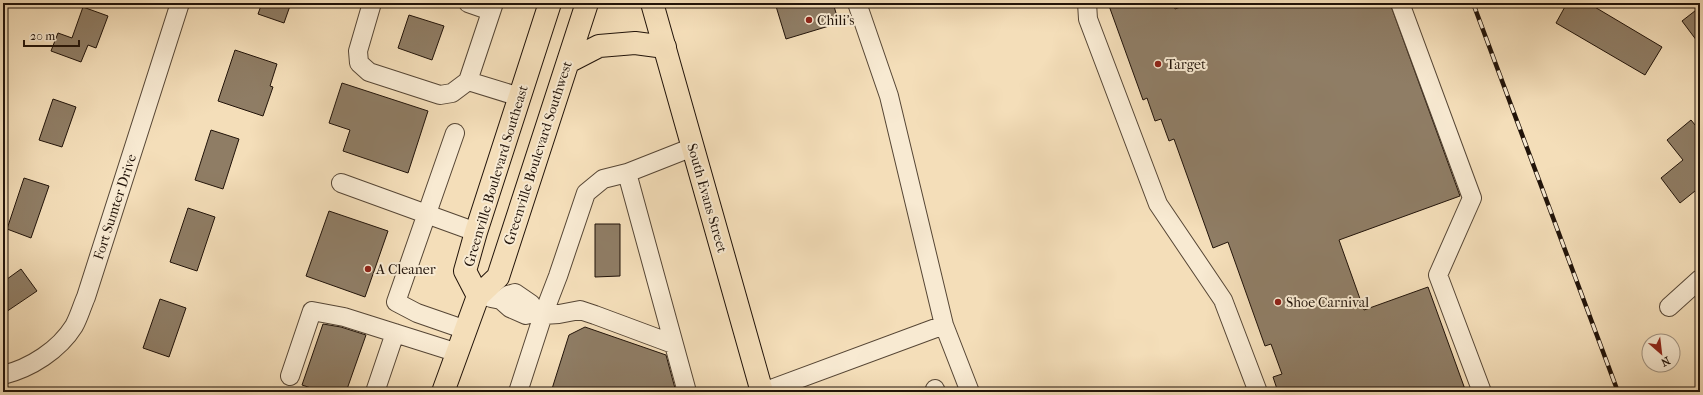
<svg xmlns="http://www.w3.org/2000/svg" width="1703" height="395" viewBox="0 0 1703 395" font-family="'IM FELL French Canon',serif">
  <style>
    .building { fill: #8f7d65; stroke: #211309 }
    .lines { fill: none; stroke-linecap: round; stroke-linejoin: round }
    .minor-casing { stroke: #564635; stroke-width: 20 }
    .major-casing { stroke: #211309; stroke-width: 24 }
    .highway-casing { stroke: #211309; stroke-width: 24 }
    .minor { stroke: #f8ead2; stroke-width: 18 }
    .major { stroke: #f4deb9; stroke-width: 22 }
    .highway { stroke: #f4deb9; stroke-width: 22 }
    .rail-casing { stroke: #211309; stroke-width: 4.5 }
    .rail { stroke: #f8ead2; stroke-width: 3; stroke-dasharray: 9; stroke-linecap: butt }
    .poi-dot { fill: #8f2418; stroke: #f8ead2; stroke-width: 1.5 }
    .labels { text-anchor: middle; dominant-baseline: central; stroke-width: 4; stroke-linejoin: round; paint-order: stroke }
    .poi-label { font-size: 14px; fill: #211309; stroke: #f8ead2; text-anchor: start }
    .street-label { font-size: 14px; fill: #211309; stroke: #f8ead2 }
  </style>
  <rect width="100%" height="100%" fill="#f4deb9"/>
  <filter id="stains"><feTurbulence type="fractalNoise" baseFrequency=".005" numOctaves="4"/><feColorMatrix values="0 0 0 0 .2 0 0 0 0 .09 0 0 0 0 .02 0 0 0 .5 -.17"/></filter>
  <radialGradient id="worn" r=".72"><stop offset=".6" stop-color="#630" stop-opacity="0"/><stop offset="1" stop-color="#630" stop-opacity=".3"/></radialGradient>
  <!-- building -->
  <path class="building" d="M 262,3 L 291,3 L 284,23 L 258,14 Z
    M 775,3 L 833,3 L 839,23 L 786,39 Z
    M 1108,3 L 1173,3 L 1175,9 L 1191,3 L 1390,3 L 1460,196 L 1339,240 L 1364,310 L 1428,287 L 1466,392 L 1278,392 L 1273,377 L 1282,374 L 1271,344 L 1265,346 L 1228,242 L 1213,248 L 1174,139 L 1169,141 L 1161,119 L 1155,121 L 1147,98 L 1143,100 Z
    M 1567,3 L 1588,3 L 1662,47 L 1645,75 L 1556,23 Z
    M 83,7 L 108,16 L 96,48 L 88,45 L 81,62 L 51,51 L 58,33 L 72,38 Z
    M 1700,7 L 1700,45 L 1682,21 Z
    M 409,15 L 444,26 L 432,60 L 398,48 Z
    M 235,50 L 277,64 L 270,86 L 273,87 L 263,116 L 218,101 Z
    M 342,83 L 428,111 L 408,173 L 343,151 L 350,130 L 329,123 Z
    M 53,99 L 76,107 L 62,147 L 39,140 Z
    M 1691,120 L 1700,131 L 1700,187 L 1680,203 L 1661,178 L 1683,160 L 1667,140 Z
    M 211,130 L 239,139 L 223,189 L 195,180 Z
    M 24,178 L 49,186 L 31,238 L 7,229 Z
    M 188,208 L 215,217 L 197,271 L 170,262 Z
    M 329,211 L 388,231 L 365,297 L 306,276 Z
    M 595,224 L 620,224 L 620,276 L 595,277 Z
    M 21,269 L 37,291 L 3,314 L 3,282 Z
    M 160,299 L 186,308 L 169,357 L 143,348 Z
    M 323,324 L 341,327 L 366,335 L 346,392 L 323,392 L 302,385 Z
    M 585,327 L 666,355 L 676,392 L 551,392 L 569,335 Z"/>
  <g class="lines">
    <defs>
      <path id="minor" d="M 372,3 L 358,51 L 359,63 L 369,72 L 440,95 L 452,93 L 468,81
        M 468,3 L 491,11
        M 494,3 L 468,81 L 520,97
        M 857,3 L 889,96 L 944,325 L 970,392
        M 1087,3 L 1088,19 L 1158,204 L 1223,300 L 1258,392
        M 1400,3 L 1472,198 L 1438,275 L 1482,392
        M 455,133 L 396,302 L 417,313 L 466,330
        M 627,173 L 603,179 L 586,193 L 558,276 L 543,315 L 559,314 L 580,310 L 595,315 L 673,344
        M 341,183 L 476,232
        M 491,298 L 501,300 L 510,308 L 526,315 L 536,312
        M 501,300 L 508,295 L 515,293 L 531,304 L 536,312 L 543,315 L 518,392
        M 1669,307 L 1700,279
        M 3,375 C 31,368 59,350 74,326 C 79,317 82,306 86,297 L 180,3
        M 290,376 L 312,311 L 344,317 L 458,353
        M 935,389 L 936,392
        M 375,392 L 395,333
        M 687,392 L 627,173 L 693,147
        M 763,392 L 944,325"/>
      <path id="major" d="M 652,3 L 762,392"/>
      <path id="highway" d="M 568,62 L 599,46 L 635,43 L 665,47
        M 478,296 L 465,271 L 476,232 L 550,3
        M 443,392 L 478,296 L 498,277 L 587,3"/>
    </defs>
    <!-- minor casing -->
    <use href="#minor" class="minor-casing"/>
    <!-- major casing -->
    <use href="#major" class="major-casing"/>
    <!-- highway casing -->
    <use href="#highway" class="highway-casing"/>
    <!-- minor -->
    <use href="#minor" class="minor"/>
    <!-- major -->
    <use href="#major" class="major"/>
    <!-- highway -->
    <use href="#highway" class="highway"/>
    <defs>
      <path id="rail" d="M 1473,3 L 1618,392"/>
    </defs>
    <!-- rail casing -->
    <use href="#rail" class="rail-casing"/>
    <!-- rail -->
    <use href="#rail" class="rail"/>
  </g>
  <!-- markers -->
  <g class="poi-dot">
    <circle cx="809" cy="20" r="4"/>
    <circle cx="1158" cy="64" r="4"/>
    <circle cx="368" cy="269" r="4"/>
    <circle cx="1278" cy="302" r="4"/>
  </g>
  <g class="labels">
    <!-- poi labels -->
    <g class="poi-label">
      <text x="817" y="20">Chili's</text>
      <text x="1166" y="64">Target</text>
      <text x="376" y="269">A Cleaner</text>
      <text x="1286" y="302">Shoe Carnival</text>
    </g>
    <!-- street labels -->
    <g class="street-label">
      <text transform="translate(538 153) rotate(-72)">Greenville Boulevard Southwest</text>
      <text transform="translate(496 176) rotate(-73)">Greenville Boulevard Southeast</text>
      <text transform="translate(707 198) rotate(74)">South Evans Street</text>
      <text transform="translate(115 207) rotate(-72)">Fort Sumter Drive</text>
    </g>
  </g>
  <!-- margin -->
  <rect width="1703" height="395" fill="none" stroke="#f4deb9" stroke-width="16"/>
  <rect x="4" y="4" width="1695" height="387" fill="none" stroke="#211309" stroke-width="2"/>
  <rect x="8" y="8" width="1687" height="379" fill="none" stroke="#211309"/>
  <!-- north arrow -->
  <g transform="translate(1661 353) rotate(152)"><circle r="19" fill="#f8ead2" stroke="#a29482"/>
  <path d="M0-3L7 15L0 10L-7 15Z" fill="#8f2418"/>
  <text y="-6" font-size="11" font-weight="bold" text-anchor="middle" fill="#211309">N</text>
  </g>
  <!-- scale -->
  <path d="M24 40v6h55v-6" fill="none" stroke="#211309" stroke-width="2"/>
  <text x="30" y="40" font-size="12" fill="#211309" stroke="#f8ead2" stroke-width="3" paint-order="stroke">20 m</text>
  <rect width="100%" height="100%" filter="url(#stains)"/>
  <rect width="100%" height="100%" fill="url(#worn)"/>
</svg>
